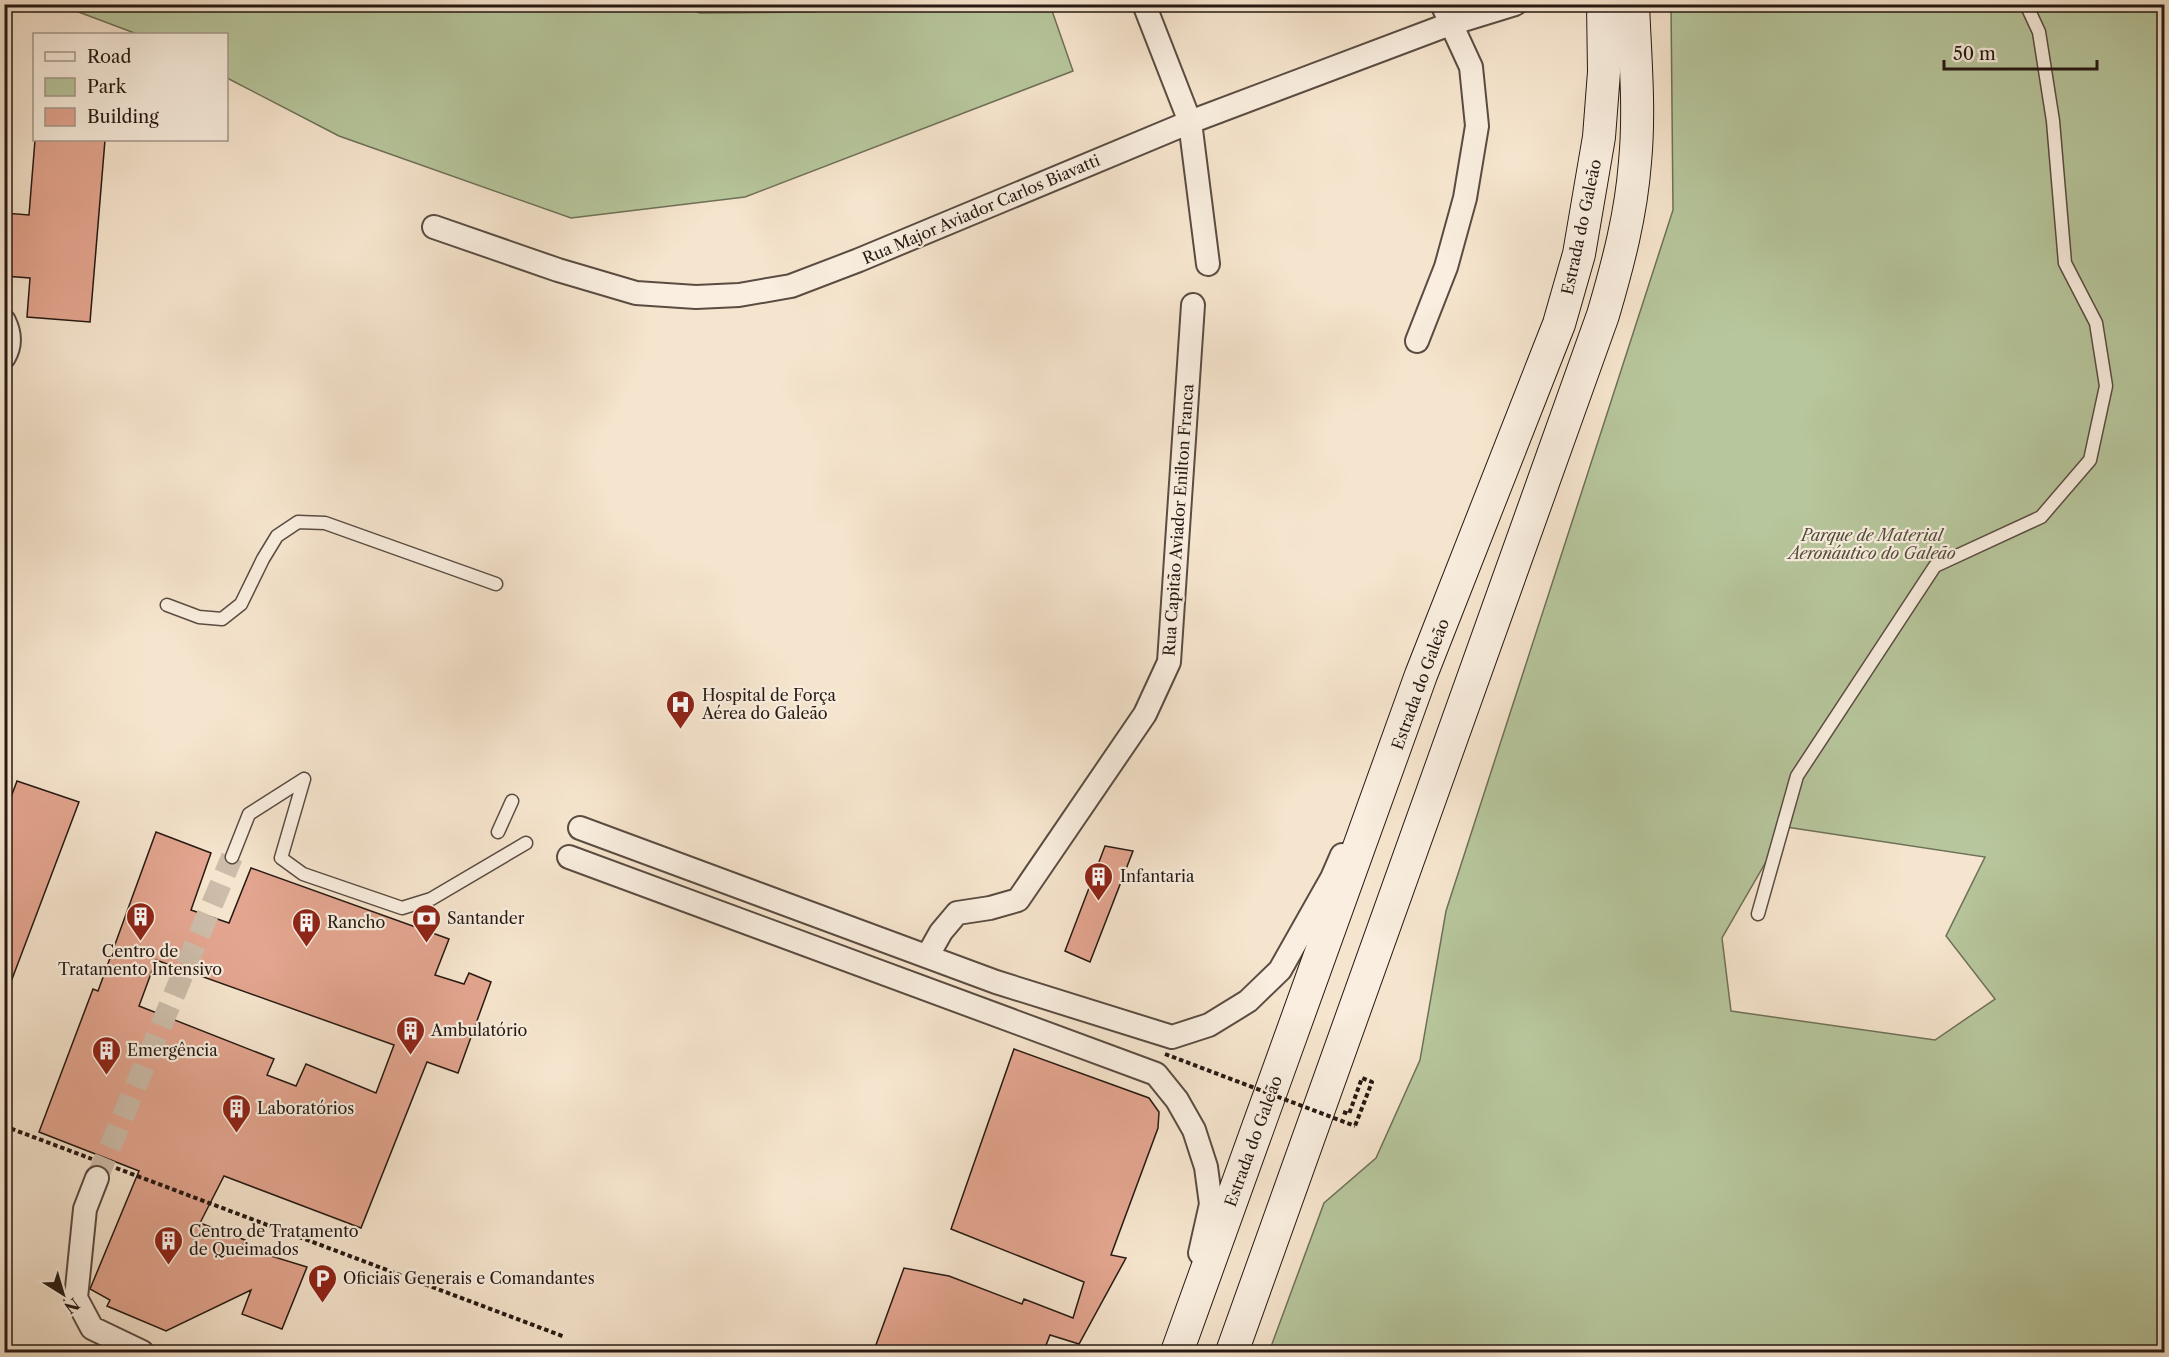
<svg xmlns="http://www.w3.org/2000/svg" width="2169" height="1357" viewBox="0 0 2169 1357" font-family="'Libre Caslon Text',serif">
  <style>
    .green { fill: #b7c69c; stroke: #6e7058; stroke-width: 1.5; fill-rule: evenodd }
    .building { fill: #e3a58f; stroke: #261913; stroke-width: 1.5; fill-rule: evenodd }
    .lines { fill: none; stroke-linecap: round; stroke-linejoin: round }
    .minor-tunnel { stroke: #ccbca9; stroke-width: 22; stroke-dasharray: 22 11; stroke-linecap: butt }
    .service-casing { stroke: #5a4c42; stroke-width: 15 }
    .minor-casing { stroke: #5a4c42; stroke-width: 26 }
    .secondary-casing { stroke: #261913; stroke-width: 34 }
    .path { stroke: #261913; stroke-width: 4; stroke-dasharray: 4.5 3; stroke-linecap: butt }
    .service { stroke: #f9eedf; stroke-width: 12 }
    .minor { stroke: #f9eedf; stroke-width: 22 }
    .secondary { stroke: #f9eedf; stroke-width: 32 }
    .path-bridge { stroke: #261913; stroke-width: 4; stroke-dasharray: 4.5 3; stroke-linecap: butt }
    .labels { text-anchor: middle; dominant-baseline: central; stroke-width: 4.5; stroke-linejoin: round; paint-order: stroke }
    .street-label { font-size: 16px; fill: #261913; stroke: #f9eedf }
    .park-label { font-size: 16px; font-style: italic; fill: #524d3c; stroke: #f9eedf }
    .poi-label { font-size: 16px; fill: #261913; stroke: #f9eedf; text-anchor: start }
  </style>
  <rect width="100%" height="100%" fill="#f6e5ce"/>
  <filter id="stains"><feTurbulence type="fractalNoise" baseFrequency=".00333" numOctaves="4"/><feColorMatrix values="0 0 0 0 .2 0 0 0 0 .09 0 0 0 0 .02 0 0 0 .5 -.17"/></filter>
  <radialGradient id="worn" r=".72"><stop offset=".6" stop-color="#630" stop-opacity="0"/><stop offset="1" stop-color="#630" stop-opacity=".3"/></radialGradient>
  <!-- green -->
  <path class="green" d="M 672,4 L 700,13 L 816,12 L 820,4 L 1050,5 L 1073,71 L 745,197 L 571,218 L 339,136 L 227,78 L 226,34 L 137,34 L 60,5 Z
    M 1671,5 L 2164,5 L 2164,1352 L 1269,1352 L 1324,1203 L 1376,1158 L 1420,1060 L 1446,911 L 1673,210 ZM 1786,827 L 1985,857 L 1946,936 L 1995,999 L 1935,1040 L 1731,1011 L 1722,938 Z"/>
  <!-- building -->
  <path class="building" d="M 35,140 L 105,140 L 90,322 L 27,317 L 30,278 L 4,276 L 4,213 L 29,215 Z
    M 17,781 L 79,802 L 6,995 L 4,995 L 4,816 Z
    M 156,832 L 211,853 L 191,910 L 229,923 L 251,868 L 449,939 L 435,975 L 464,984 L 469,973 L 491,982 L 458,1073 L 427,1062 L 361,1228 L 224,1176 L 200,1223 L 245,1240 L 242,1247 L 307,1267 L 282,1329 L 242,1314 L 251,1290 L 166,1331 L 107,1306 L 110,1300 L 90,1289 L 139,1171 L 39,1132 L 93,989 L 98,991 ZM 156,960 L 394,1045 L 376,1093 L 306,1064 L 296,1086 L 267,1075 L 274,1059 L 139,1006 Z
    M 1105,846 L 1133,851 L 1090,962 L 1065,951 Z
    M 1014,1049 L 1149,1098 L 1159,1112 L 1158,1128 L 1111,1255 L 1126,1258 L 1079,1344 L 1050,1335 L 1043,1353 L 873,1353 L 904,1268 L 949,1276 L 1022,1304 L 1024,1299 L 1073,1318 L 1084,1282 L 951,1229 Z"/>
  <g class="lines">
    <!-- minor-tunnel -->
    <path class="minor-tunnel" d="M 97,1178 L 232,857"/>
    <defs>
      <path id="service" d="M 167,605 L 199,617 L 222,619 L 241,604 L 263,559 L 277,536 L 298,522 L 325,523 L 496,584
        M 304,779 L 281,858 L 303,874 L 402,908 L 431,899 L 526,843
        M 498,832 L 512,801
        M 232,857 L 249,814 L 304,779
        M 1758,914 L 1797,776 L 1935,566 L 2041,517 L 2090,460 L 2106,386 L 2096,323 L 2065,263 L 2053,121 L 2039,32 L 2026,4"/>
      <path id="minor" d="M 1144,4 L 1190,122 L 1208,264
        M 434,227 L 558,270 L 636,293 L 696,297 L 739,295 L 791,286 L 859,260 L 1190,122 L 1450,24 L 1515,4
        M 4,321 C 10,333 11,345 4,357
        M 1417,341 L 1446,267 L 1465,198 L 1477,126 L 1471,67 L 1442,4
        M 580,828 L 996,982 L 1172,1037 L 1209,1025 L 1248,1001 L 1280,970 L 1332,878 L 1342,855
        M 569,857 L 1156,1074 L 1177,1100 L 1194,1130 L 1206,1167 L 1211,1204 L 1200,1253
        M 928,955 L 941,932 L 957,913 L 990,908 L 1018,900 L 1145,714 L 1169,662 L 1193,305
        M 97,1178 L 85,1209 L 76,1298 L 92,1328 L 142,1352"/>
      <path id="secondary" d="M 1177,1352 L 1421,675 L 1559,324 L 1579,254 L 1599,137 L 1604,72 L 1603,4
        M 1232,1352 L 1603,315 C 1618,264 1631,215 1635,162 C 1640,110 1635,56 1633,4"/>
    </defs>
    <!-- service casing -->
    <use href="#service" class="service-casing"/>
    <!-- minor casing -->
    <use href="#minor" class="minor-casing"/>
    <!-- secondary casing -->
    <use href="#secondary" class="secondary-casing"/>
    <!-- path -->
    <path class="path" d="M 1343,1112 L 1349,1114 L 1362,1078 L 1372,1082 L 1355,1126
      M 4,1126 L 92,1159
      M 116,1168 L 565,1337"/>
    <!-- service -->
    <use href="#service" class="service"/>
    <!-- minor -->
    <use href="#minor" class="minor"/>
    <!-- secondary -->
    <use href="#secondary" class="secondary"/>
    <!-- path-bridge -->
    <path class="path-bridge" d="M 1165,1054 L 1355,1126"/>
  </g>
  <!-- icons -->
  <defs>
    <symbol id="hospital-pin" viewBox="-11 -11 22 30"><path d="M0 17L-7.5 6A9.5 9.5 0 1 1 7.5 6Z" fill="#8f2418" stroke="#f9eedf"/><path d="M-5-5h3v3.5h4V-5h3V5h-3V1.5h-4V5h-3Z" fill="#fff"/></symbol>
    <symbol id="building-pin" viewBox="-11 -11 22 30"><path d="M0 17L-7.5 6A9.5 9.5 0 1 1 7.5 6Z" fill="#8f2418" stroke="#f9eedf"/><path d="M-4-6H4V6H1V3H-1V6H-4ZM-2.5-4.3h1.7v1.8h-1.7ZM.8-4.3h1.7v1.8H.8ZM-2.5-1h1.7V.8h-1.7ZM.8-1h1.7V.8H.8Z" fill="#fff"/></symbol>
    <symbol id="bank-pin" viewBox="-11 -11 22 30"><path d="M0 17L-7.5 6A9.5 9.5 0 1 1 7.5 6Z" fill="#8f2418" stroke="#f9eedf"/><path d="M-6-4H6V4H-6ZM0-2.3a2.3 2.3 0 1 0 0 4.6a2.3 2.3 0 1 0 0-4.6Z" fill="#fff"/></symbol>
    <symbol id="parking-pin" viewBox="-11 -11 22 30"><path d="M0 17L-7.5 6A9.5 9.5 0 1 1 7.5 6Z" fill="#8f2418" stroke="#f9eedf"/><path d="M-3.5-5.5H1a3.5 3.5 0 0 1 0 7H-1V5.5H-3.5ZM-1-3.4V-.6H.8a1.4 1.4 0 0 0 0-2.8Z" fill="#fff"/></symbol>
  </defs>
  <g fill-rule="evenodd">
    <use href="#hospital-pin" x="664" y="688" width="33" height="45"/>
    <use href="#building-pin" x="1082" y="860" width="33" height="45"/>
    <use href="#building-pin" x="124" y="900" width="33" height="45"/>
    <use href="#bank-pin" x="410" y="902" width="33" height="45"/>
    <use href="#building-pin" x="290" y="906" width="33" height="45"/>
    <use href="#building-pin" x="394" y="1014" width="33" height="45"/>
    <use href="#building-pin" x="90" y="1034" width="33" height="45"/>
    <use href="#building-pin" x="220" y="1092" width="33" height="45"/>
    <use href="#building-pin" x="152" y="1224" width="33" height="45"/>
    <use href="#parking-pin" x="306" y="1262" width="33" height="45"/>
  </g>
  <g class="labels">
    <!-- street labels -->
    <g class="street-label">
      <text transform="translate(981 209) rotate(-23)">Rua Major Aviador Carlos Biavatti</text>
      <text transform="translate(1581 227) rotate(-78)">Estrada do Galeão</text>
      <text transform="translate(1178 520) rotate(-86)">Rua Capitão Aviador Enilton Franca</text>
      <text transform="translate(1420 684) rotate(-70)">Estrada do Galeão</text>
      <text transform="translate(1253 1141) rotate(-70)">Estrada do Galeão</text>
    </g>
    <!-- park labels -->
    <g class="park-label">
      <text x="1872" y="535">Parque de Material<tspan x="1872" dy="18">Aeronáutico do Galeão</tspan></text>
    </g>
    <!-- poi labels -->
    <g class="poi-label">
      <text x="702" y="695">Hospital de Força<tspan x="702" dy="18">Aérea do Galeão</tspan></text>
      <text x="1120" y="876">Infantaria</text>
      <text x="447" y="918">Santander</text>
      <text x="327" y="922">Rancho</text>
      <text x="140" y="951" text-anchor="middle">Centro de<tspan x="140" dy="18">Tratamento Intensivo</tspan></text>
      <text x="431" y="1030">Ambulatório</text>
      <text x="127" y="1050">Emergência</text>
      <text x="257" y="1108">Laboratórios</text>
      <text x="189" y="1231">Centro de Tratamento<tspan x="189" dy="18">de Queimados</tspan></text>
      <text x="343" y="1278">Oficiais Generais e Comandantes</text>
    </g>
  </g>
  <!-- margin -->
  <rect width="2169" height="1357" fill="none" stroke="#f6e5ce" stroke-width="24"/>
  <rect x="6" y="6" width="2157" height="1345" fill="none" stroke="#261913" stroke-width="3"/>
  <rect x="12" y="12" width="2145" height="1333" fill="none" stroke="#261913" stroke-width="1.5"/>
  <!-- legend -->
  <rect x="33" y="33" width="195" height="108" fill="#f9eedf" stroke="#a5998d" stroke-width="1.5"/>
  <rect x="45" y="52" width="30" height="9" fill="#f9eedf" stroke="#a5998d" stroke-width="1.5"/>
  <text x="87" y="63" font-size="18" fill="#261913">Road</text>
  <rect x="45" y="78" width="30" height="18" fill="#b7c69c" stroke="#a5998d" stroke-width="1.5"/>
  <text x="87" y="93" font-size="18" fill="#261913">Park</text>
  <rect x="45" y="108" width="30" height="18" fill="#e3a58f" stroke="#a5998d" stroke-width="1.5"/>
  <text x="87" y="123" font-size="18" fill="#261913">Building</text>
  <!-- north arrow -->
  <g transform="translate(63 1294) rotate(143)" stroke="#f9eedf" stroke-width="4.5" paint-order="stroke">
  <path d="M0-4.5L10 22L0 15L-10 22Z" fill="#261913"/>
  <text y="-9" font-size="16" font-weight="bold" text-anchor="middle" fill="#261913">N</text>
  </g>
  <!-- scale -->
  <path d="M1944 60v9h153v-9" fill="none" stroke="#261913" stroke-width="3"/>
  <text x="1953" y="60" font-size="18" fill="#261913" stroke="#f9eedf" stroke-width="4.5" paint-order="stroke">50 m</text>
  <rect width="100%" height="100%" filter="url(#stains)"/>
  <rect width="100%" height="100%" fill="url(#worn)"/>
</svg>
